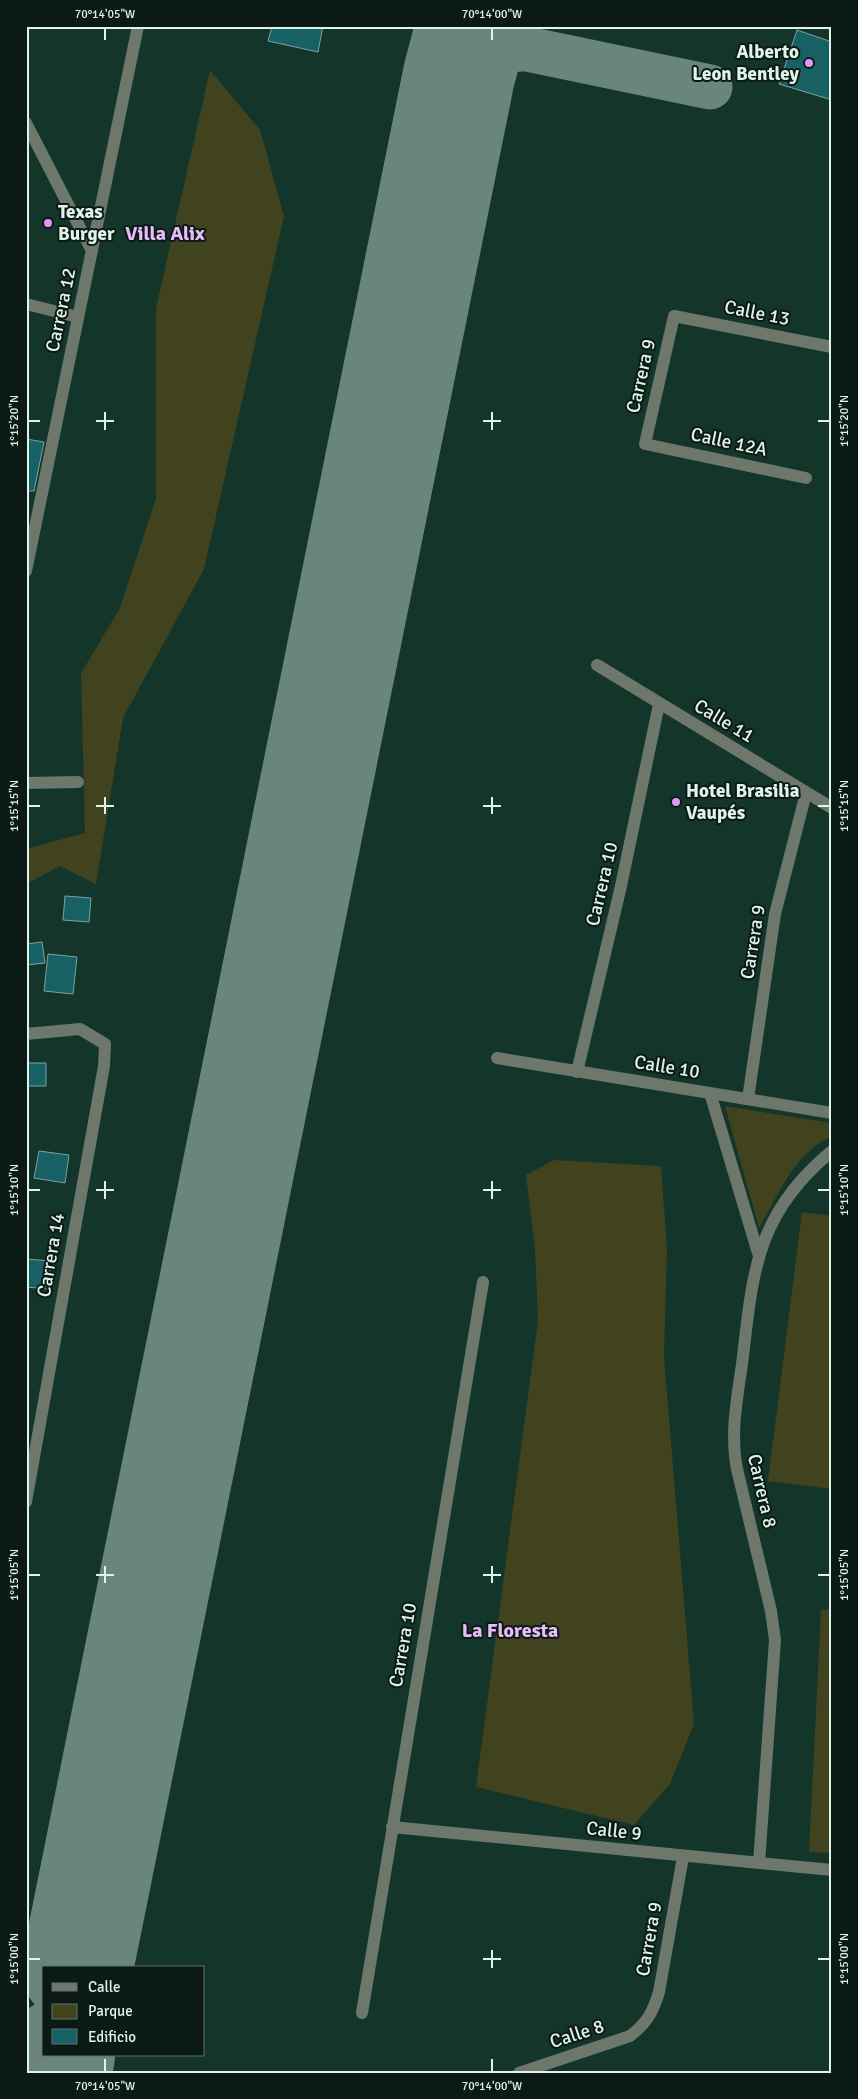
<svg xmlns="http://www.w3.org/2000/svg" width="858" height="2099" viewBox="0 0 858 2099" font-family="Signika,sans-serif">
  <style>
    .green { fill: #41421e }
    .lines { fill: none; stroke-linecap: round; stroke-linejoin: round }
    .taxiway { stroke: #6a867c; stroke-width: 45 }
    .runway { stroke: #6a867c; stroke-width: 112 }
    .building { fill: #176063; stroke: #7ba3a5 }
    .minor { stroke: #6e776c; stroke-width: 12 }
    .ticks { fill: none; stroke: #e0f3eb; stroke-width: 2 }
    .poi-dot { fill: #dd99f4; stroke: #0c1a15; stroke-width: 2 }
    .labels { text-anchor: middle; dominant-baseline: central; stroke-width: 4; stroke-linejoin: round; paint-order: stroke }
    .poi-label { font-size: 19px; font-weight: bold; fill: #e0f3eb; stroke: #0c1a15; text-anchor: start }
    .street-label { font-size: 19px; fill: #e0f3eb; stroke: #0c1a15 }
    .neighbourhood-label { font-size: 20px; font-weight: bold; fill: #eabbfa; stroke: #0c1a15 }
    .neatline { fill: none; stroke: #e0f3eb; stroke-width: 2 }
    .ticks-label { font-size: 12px; text-anchor: middle; fill: #e0f3eb }
  </style>
  <rect width="100%" height="100%" fill="#14352a"/>
  <!-- green -->
  <path class="green" d="M 210,70 L 260,130 L 284,216 L 204,569 L 123,718 L 96,884 L 60,866 L 26,884 L 26,849 L 85,833 L 81,673 L 120,608 L 156,498 L 156,308 Z
    M 725,1106 L 832,1123 L 832,1136 C 795,1152 778,1196 759,1228 Z
    M 554,1160 L 661,1166 L 667,1249 L 664,1356 L 694,1724 L 670,1784 L 634,1825 L 476,1787 L 538,1320 L 535,1249 L 526,1175 Z
    M 802,1212 L 832,1216 L 832,1489 L 768,1481 Z
    M 821,1610 L 832,1610 L 832,1853 L 809,1852 Z"/>
  <g class="lines">
    <!-- taxiway -->
    <path class="taxiway" d="M 489,26 L 500,41 L 508,45 L 710,87
      M 459,75 C 485,52 488,51 522,49"/>
    <!-- runway -->
    <path class="runway" d="M 77,1968 L 459,75 L 472,26
      M 56,2073 L 59,2055"/>
  </g>
  <!-- building -->
  <path class="building" d="M 272,26 L 323,26 L 318,52 L 268,41 Z
    M 797,30 L 832,42 L 832,100 L 779,84 Z
    M 26,439 L 44,442 L 34,491 L 26,491 Z
    M 65,896 L 91,898 L 89,922 L 63,920 Z
    M 42,942 L 45,963 L 26,965 L 26,944 Z
    M 48,954 L 77,957 L 73,994 L 44,991 Z
    M 26,1063 L 46,1063 L 46,1086 L 26,1086 Z
    M 39,1151 L 69,1155 L 65,1183 L 34,1178 Z
    M 26,1259 L 51,1261 L 48,1289 L 26,1287 Z"/>
  <g class="lines">
    <!-- minor -->
    <path class="minor" d="M 26,123 L 92,251
      M 26,304 L 78,317
      M 806,478 L 645,444 L 674,316 L 832,347
      M 26,571 L 138,26
      M 597,665 L 832,808
      M 26,783 L 78,782
      M 26,1034 L 80,1029 L 105,1044 L 104,1066 L 26,1502
      M 497,1058 L 832,1113
      M 577,1072 L 621,886 L 659,704
      M 710,1093 L 758,1253
      M 748,1099 L 775,914 L 806,793
      M 392,1827 L 832,1870
      M 759,1863 L 775,1640 L 771,1611 L 737,1469 C 730,1434 737,1399 742,1364 C 753,1273 755,1214 832,1151
      M 362,2013 L 483,1282
      M 519,2073 L 630,2036 C 647,2023 653,2012 659,1992 L 683,1857"/>
  </g>
  <!-- ticks -->
  <path class="ticks" d="M 105,28 L 105,40M 492,28 L 492,40M 105,412 L 105,430M 492,412 L 492,430M 28,421 L 40,421M 96,421 L 114,421M 483,421 L 501,421M 818,421 L 830,421M 105,797 L 105,814M 492,797 L 492,814M 28,806 L 40,806M 96,806 L 114,806M 483,806 L 501,806M 818,806 L 830,806M 105,1181 L 105,1199M 492,1181 L 492,1199M 28,1190 L 40,1190M 96,1190 L 114,1190M 483,1190 L 501,1190M 818,1190 L 830,1190M 105,1566 L 105,1583M 492,1566 L 492,1583M 28,1575 L 40,1575M 96,1575 L 114,1575M 483,1575 L 501,1575M 818,1575 L 830,1575M 492,1950 L 492,1968M 28,1959 L 40,1959M 483,1959 L 501,1959M 818,1959 L 830,1959M 105,2059 L 105,2072M 492,2059 L 492,2072"/>
  <!-- markers -->
  <g class="poi-dot">
    <circle cx="809" cy="63" r="5"/>
    <circle cx="48" cy="223" r="5"/>
    <circle cx="676" cy="802" r="5"/>
  </g>
  <g class="labels">
    <!-- poi labels -->
    <g class="poi-label">
      <text x="799" y="52" text-anchor="end">Alberto<tspan x="799" dy="22">Leon Bentley</tspan></text>
      <text x="58" y="212">Texas<tspan x="58" dy="22">Burger</tspan></text>
      <text x="686" y="791">Hotel Brasilia<tspan x="686" dy="22">Vaupés</tspan></text>
    </g>
    <!-- street labels -->
    <g class="street-label">
      <text transform="translate(61 310) rotate(-78)">Carrera 12</text>
      <text transform="translate(757 313) rotate(11)">Calle 13</text>
      <text transform="translate(641 376) rotate(-77)">Carrera 9</text>
      <text transform="translate(729 442) rotate(12)">Calle 12A</text>
      <text transform="translate(724 721) rotate(31)">Calle 11</text>
      <text transform="translate(602 884) rotate(-77)">Carrera 10</text>
      <text transform="translate(753 942) rotate(-81)">Carrera 9</text>
      <text transform="translate(667 1067) rotate(9)">Calle 10</text>
      <text transform="translate(51 1255) rotate(-80)">Carrera 14</text>
      <text transform="translate(762 1491) rotate(77)">Carrera 8</text>
      <text transform="translate(403 1645) rotate(-80)">Carrera 10</text>
      <text transform="translate(614 1831) rotate(6)">Calle 9</text>
      <text transform="translate(649 1939) rotate(-80)">Carrera 9</text>
      <text transform="translate(577 2034) rotate(-18)">Calle 8</text>
    </g>
    <!-- neighbourhood labels -->
    <g class="neighbourhood-label">
      <text x="165" y="233">Villa Alix</text>
      <text x="510" y="1630">La Floresta</text>
    </g>
  </g>
  <!-- border -->
  <rect width="858" height="2099" fill="none" stroke="#0c1a15" stroke-width="55"/>
  <!-- legend -->
  <rect x="42" y="1966" width="162" height="90" fill="#0c1a15" stroke="#61716b"/>
  <rect x="52" y="1983" width="25" height="8" fill="#6e776c" stroke="#61716b"/>
  <text x="88" y="1992" font-size="15" fill="#e0f3eb">Calle</text>
  <rect x="52" y="2004" width="25" height="15" fill="#41421e" stroke="#61716b"/>
  <text x="88" y="2016" font-size="15" fill="#e0f3eb">Parque</text>
  <rect x="52" y="2029" width="25" height="15" fill="#176063" stroke="#61716b"/>
  <text x="88" y="2042" font-size="15" fill="#e0f3eb">Edificio</text>
  <rect x="28" y="28" width="802" height="2044" class="neatline"/>
  <g class="ticks-label">
    <text x="105" y="18">70°14'05"W</text>
    <text x="492" y="18">70°14'00"W</text>
    <text transform="translate(14 421) rotate(-90)" y="4">1°15'20"N</text>
    <text transform="translate(844 421) rotate(-90)" y="4">1°15'20"N</text>
    <text transform="translate(14 806) rotate(-90)" y="4">1°15'15"N</text>
    <text transform="translate(844 806) rotate(-90)" y="4">1°15'15"N</text>
    <text transform="translate(14 1190) rotate(-90)" y="4">1°15'10"N</text>
    <text transform="translate(844 1190) rotate(-90)" y="4">1°15'10"N</text>
    <text transform="translate(14 1575) rotate(-90)" y="4">1°15'05"N</text>
    <text transform="translate(844 1575) rotate(-90)" y="4">1°15'05"N</text>
    <text transform="translate(14 1959) rotate(-90)" y="4">1°15'00"N</text>
    <text transform="translate(844 1959) rotate(-90)" y="4">1°15'00"N</text>
    <text x="105" y="2090">70°14'05"W</text>
    <text x="492" y="2090">70°14'00"W</text>
  </g>
</svg>
